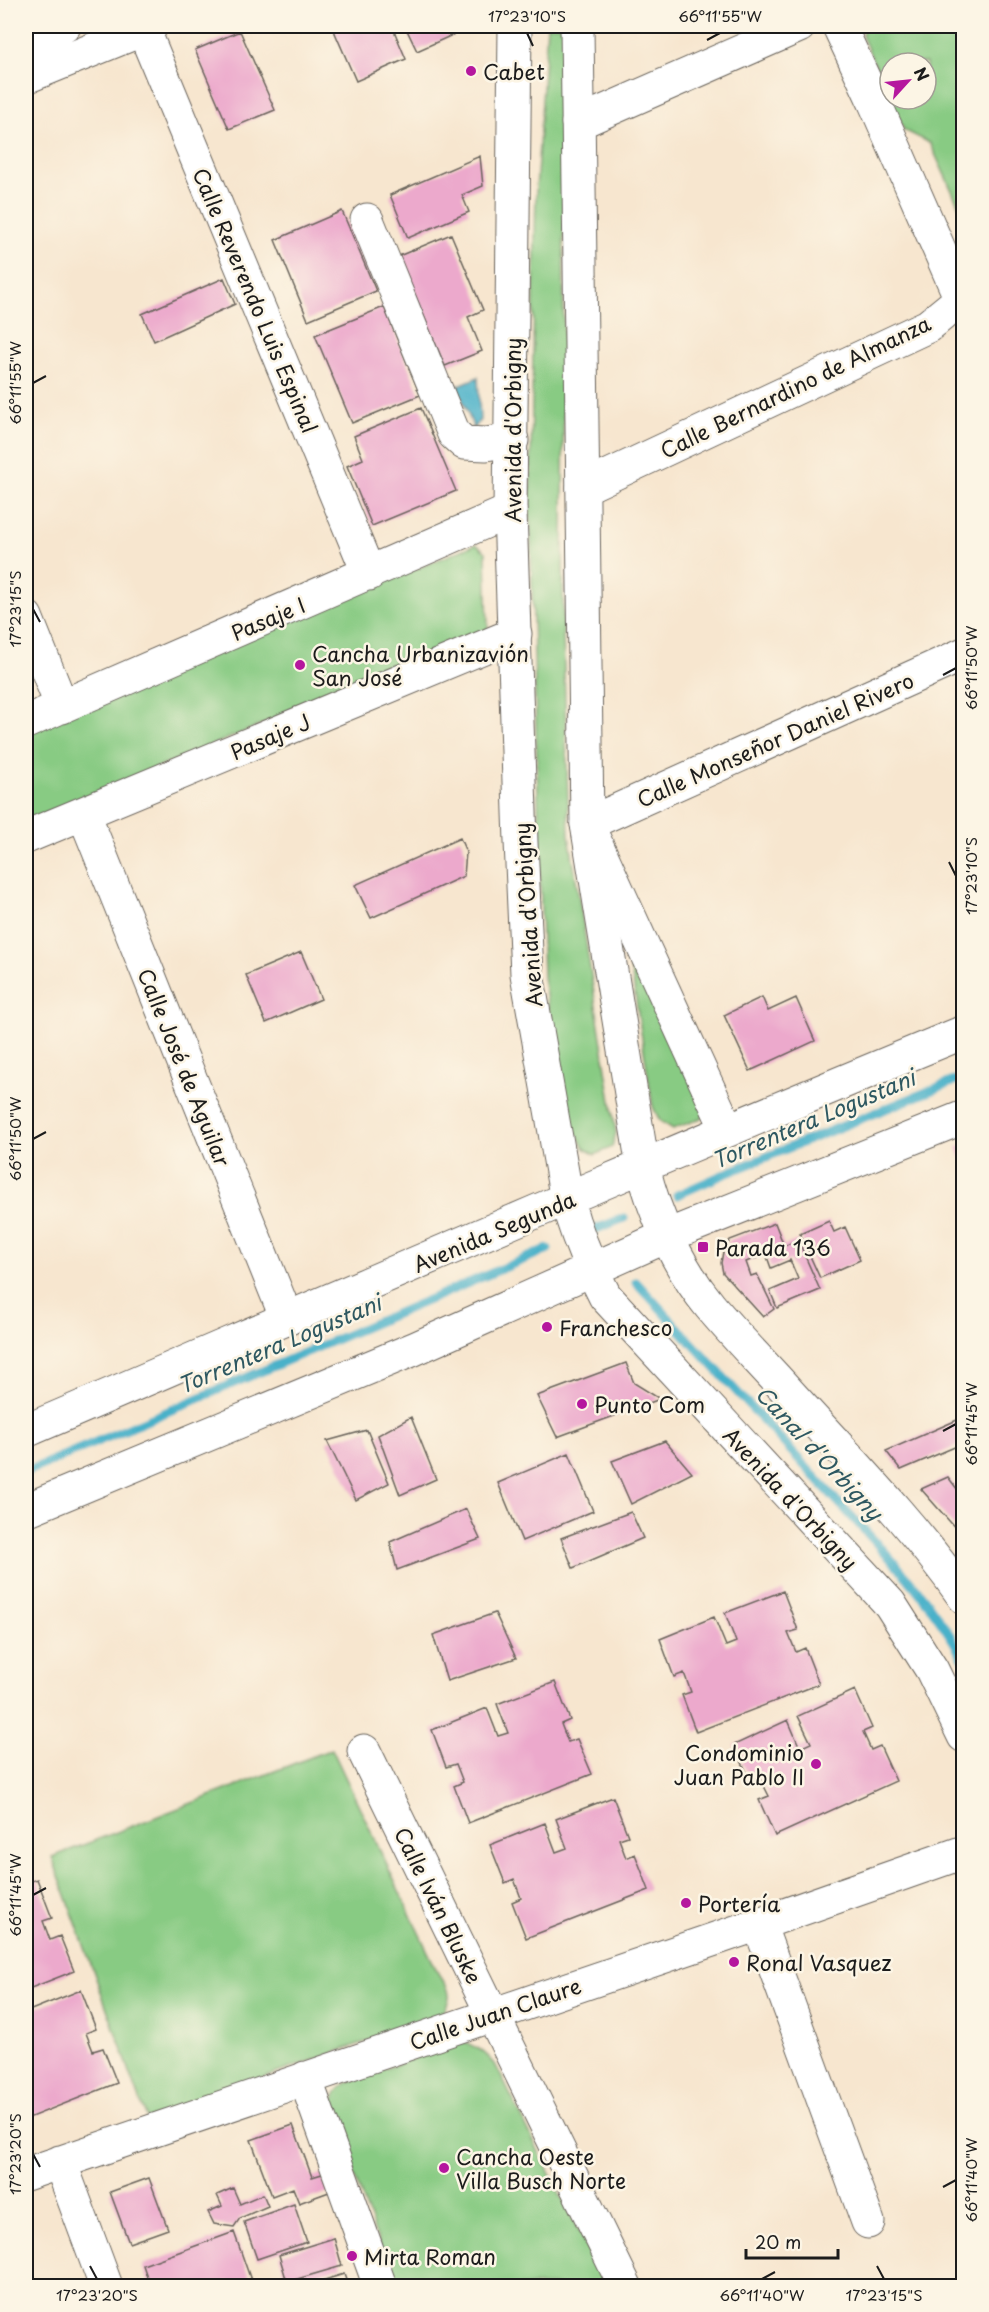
<svg xmlns="http://www.w3.org/2000/svg" width="989" height="2312" viewBox="0 0 989 2312" font-family="'Playpen Sans',sans-serif">
  <style>
    .green { fill: #88cb83; stroke: #527450; stroke-width: 1.5 }
    .water { fill: #4ab1c9; stroke: #336672; stroke-width: 1.5 }
    .lines { fill: none; stroke-linecap: round; stroke-linejoin: round }
    .stream { stroke: #4ab1c9; stroke-width: 9 }
    .building { fill: #eca9cc }
    .minor-casing { stroke: #69635b; stroke-width: 35 }
    .tertiary-casing { stroke: #69635b; stroke-width: 35 }
    .secondary-casing { stroke: #69635b; stroke-width: 35 }
    .minor { stroke: #fff; stroke-width: 33 }
    .tertiary { stroke: #fff; stroke-width: 33 }
    .secondary { stroke: #fff; stroke-width: 33 }
    .ticks { fill: none; stroke: #1c1c1c; stroke-width: 2 }
    .poi-dot { fill: #b5179e; stroke: #fcf5e5; stroke-width: 2 }
    .labels { text-anchor: middle; dominant-baseline: central; stroke-width: 5; stroke-linejoin: round; paint-order: stroke }
    .poi-label { font-size: 21px; fill: #1c1c1c; stroke: #fcf5e5; text-anchor: start }
    .street-label { font-size: 21px; fill: #1c1c1c; stroke: #fcf5e5 }
    .water-label { font-size: 22px; font-style: italic; fill: #2e5861; stroke: #fcf5e5 }
    .neatline { fill: none; stroke: #1c1c1c; stroke-width: 2 }
    .ticks-label { font-size: 15px; text-anchor: middle; fill: #1c1c1c }
  </style>
  <rect width="100%" height="100%" fill="#fcf5e5"/>
  <filter id="ink" filterUnits="userSpaceOnUse"><feTurbulence type="fractalNoise" baseFrequency=".0167" numOctaves="2"/><feDisplacementMap in="SourceGraphic" scale="12" xChannelSelector="R" yChannelSelector="G"/><feConvolveMatrix kernelMatrix="1 2 1 2 8 2 1 2 1" color-interpolation-filters="sRGB"/></filter>
  <filter id="wash" filterUnits="userSpaceOnUse"><feTurbulence type="fractalNoise" baseFrequency=".008" numOctaves="4" result="noise"/><feDisplacementMap in="SourceGraphic" scale="24" xChannelSelector="R" yChannelSelector="G"/><feGaussianBlur stdDeviation="1.35" result="paint"/><feColorMatrix in="noise" values="0 0 0 0 0 0 0 0 0 0 0 0 0 0 0 0 0 1.4 0 .05"/><feComposite in="paint" operator="in"/></filter>
  <g filter="url(#wash)">
    <rect width="100%" height="100%" fill="#f7e6cf"/>
    <!-- green -->
    <path class="green" d="M 547,26 L 564,26 L 563,634 L 569,835 L 616,1133 L 612,1147 L 595,1155 L 584,1148 L 572,1125 L 556,1058 L 543,977 L 530,511 L 536,190 Z
      M 864,26 L 963,26 L 963,215 L 930,143 L 904,130 L 890,99 L 926,99 L 926,63 L 890,63 L 890,98 L 862,36 Z
      M 476,544 L 486,552 L 488,631 L 26,822 L 26,731 Z
      M 631,969 L 643,977 L 707,1116 L 673,1129 L 660,1121 L 653,1107 Z
      M 332,1749 L 439,1975 C 451,1990 453,1998 441,2015 L 147,2119 L 52,1857 Z
      M 459,2042 C 476,2045 484,2051 495,2064 L 606,2286 L 395,2286 L 332,2116 C 333,2099 333,2092 348,2082 Z"/>
    <!-- water -->
    <path class="water" d="M 478,377 L 480,420 L 474,429 L 457,386 Z"/>
    <g class="lines">
      <!-- stream -->
      <path class="stream" d="M 677,1195 L 727,1173 L 964,1077
        M 596,1229 L 624,1218
        M 636,1282 C 699,1351 763,1420 827,1490 C 878,1546 927,1591 964,1659
        M 26,1472 L 548,1249"/>
    </g>
    <g id="blocks">
      <!-- building -->
      <path class="building" d="M 332,26 L 392,26 L 406,59 L 356,81 Z
        M 405,26 L 468,26 L 468,28 L 417,51 Z
        M 240,31 L 275,110 L 229,129 L 195,50 Z
        M 480,156 L 483,186 L 462,195 L 469,212 L 408,238 L 390,195 Z
        M 342,211 L 376,291 L 308,320 L 275,240 Z
        M 451,234 L 483,310 L 468,317 L 482,351 L 445,366 L 399,256 Z
        M 224,278 L 235,304 L 154,341 L 142,314 Z
        M 384,307 L 420,395 L 352,423 L 315,335 Z
        M 421,408 L 456,491 L 372,526 L 347,466 L 363,459 L 354,436 Z
        M 460,838 L 466,852 L 464,876 L 371,918 L 355,885 Z
        M 301,952 L 321,999 L 266,1023 L 246,975 Z
        M 762,997 L 768,1011 L 796,998 L 815,1041 L 750,1071 L 724,1015 Z
        M 964,1144 L 964,1163 L 963,1163 L 957,1147 Z
        M 829,1221 L 834,1232 L 845,1227 L 860,1260 L 820,1278 L 800,1234 Z
        M 775,1223 L 784,1246 L 798,1240 L 820,1290 L 777,1308 L 770,1291 L 798,1279 L 790,1260 L 771,1268 L 766,1254 L 746,1262 L 751,1276 L 757,1274 L 774,1309 L 763,1317 L 723,1273 L 721,1263 L 723,1252 L 730,1240 Z
        M 626,1363 L 634,1383 L 660,1399 L 557,1437 L 537,1396 Z
        M 411,1417 L 436,1479 L 400,1495 L 378,1435 Z
        M 964,1417 L 964,1461 L 957,1446 L 901,1470 L 886,1451 Z
        M 367,1430 L 389,1483 L 356,1500 L 327,1441 Z
        M 665,1441 L 692,1473 L 631,1504 L 612,1461 Z
        M 569,1453 L 593,1511 L 522,1541 L 498,1483 Z
        M 948,1477 L 964,1498 L 964,1526 L 958,1531 L 921,1489 Z
        M 466,1509 L 480,1539 L 397,1570 L 390,1542 Z
        M 631,1512 L 643,1538 L 573,1568 L 561,1538 Z
        M 783,1591 L 798,1630 L 788,1633 L 796,1652 L 805,1648 L 819,1684 L 696,1732 L 682,1695 L 691,1692 L 684,1673 L 674,1677 L 660,1639 L 714,1617 L 726,1646 L 736,1642 L 725,1613 Z
        M 495,1613 L 516,1658 L 447,1681 L 433,1635 Z
        M 555,1682 L 570,1720 L 561,1724 L 568,1742 L 577,1739 L 592,1774 L 468,1823 L 454,1786 L 463,1782 L 456,1764 L 446,1767 L 432,1730 L 487,1708 L 498,1736 L 508,1733 L 497,1704 Z
        M 855,1690 L 872,1728 L 863,1732 L 871,1750 L 880,1746 L 896,1781 L 775,1836 L 759,1800 L 769,1796 L 760,1778 L 751,1782 L 734,1745 L 788,1720 L 800,1748 L 811,1743 L 798,1716 Z
        M 613,1797 L 628,1836 L 619,1839 L 626,1858 L 635,1854 L 649,1890 L 526,1938 L 512,1902 L 521,1898 L 514,1879 L 505,1883 L 490,1845 L 545,1823 L 556,1852 L 567,1848 L 556,1819 Z
        M 37,1879 L 52,1918 L 43,1921 L 50,1940 L 60,1936 L 74,1971 L 26,1990 L 26,1883 Z
        M 81,1990 L 96,2029 L 86,2033 L 93,2051 L 103,2048 L 117,2083 L 26,2119 L 26,2044 L 34,2041 L 26,2020 L 26,2012 Z
        M 293,2125 L 312,2177 L 322,2174 L 329,2192 L 299,2203 L 293,2188 L 272,2196 L 251,2140 Z
        M 149,2178 L 168,2229 L 129,2243 L 110,2192 Z
        M 233,2188 L 240,2204 L 263,2194 L 268,2206 L 240,2218 L 234,2227 L 214,2224 L 208,2212 L 222,2206 L 217,2195 Z
        M 294,2204 L 307,2242 L 257,2259 L 244,2222 Z
        M 234,2232 L 253,2286 L 232,2286 L 229,2281 L 213,2286 L 150,2286 L 143,2265 Z
        M 334,2238 L 342,2266 L 287,2282 L 279,2255 Z
        M 344,2274 L 348,2286 L 305,2286 Z"/>
    </g>
  </g>
  <g filter="url(#ink)">
    <use href="#blocks" fill-opacity="0" stroke="#69635b" stroke-width="1.5"/>
    <g class="lines">
      <defs>
        <path id="minor" d="M 142,26 L 369,574
          M 578,123 L 799,26
          M 367,220 L 454,434 L 464,443 L 486,444 L 512,440
          M 583,488 L 928,326 L 961,299 L 875,103 L 839,26
          M 26,617 L 62,707
          M 26,722 L 510,511
          M 84,814 L 287,1319
          M 26,837 L 515,634
          M 727,1129 L 587,824 L 964,654
          M 364,1751 L 625,2286
          M 759,1924 L 868,2222
          M 305,2078 L 380,2286
          M 60,2162 L 106,2286
          M 26,2174 L 759,1924 L 964,1852"/>
        <path id="tertiary" d="M 26,43 L 64,26
          M 26,77 L 151,26"/>
        <path id="secondary" d="M 515,26 L 510,511 L 521,842 L 527,974 L 567,1200 C 576,1234 589,1265 605,1296 L 890,1604 L 932,1670 L 964,1736
          M 577,26 L 587,824 L 643,1167 C 655,1216 678,1267 710,1306 C 735,1336 763,1364 789,1393 C 849,1459 913,1524 964,1597
          M 26,1431 C 338,1297 649,1161 964,1032
          M 26,1510 L 414,1349 L 667,1236 L 964,1117"/>
      </defs>
      <!-- minor casing -->
      <use href="#minor" class="minor-casing"/>
      <!-- tertiary casing -->
      <use href="#tertiary" class="tertiary-casing"/>
      <!-- secondary casing -->
      <use href="#secondary" class="secondary-casing"/>
      <!-- minor -->
      <use href="#minor" class="minor"/>
      <!-- tertiary -->
      <use href="#tertiary" class="tertiary"/>
      <!-- secondary -->
      <use href="#secondary" class="secondary"/>
    </g>
  </g>
  <!-- ticks -->
  <path class="ticks" d="M 527,33 L 533,46M 707,40 L 720,33M 33,383 L 46,376M 33,609 L 40,622M 943,675 L 956,668M 949,862 L 956,876M 33,1139 L 46,1132M 943,1431 L 956,1424M 33,1895 L 46,1888M 33,2154 L 40,2167M 943,2187 L 956,2180M 90,2266 L 97,2279M 877,2266 L 884,2279M 762,2279 L 775,2272"/>
  <!-- markers -->
  <g class="poi-dot">
    <circle cx="471" cy="71" r="6"/>
    <circle cx="300" cy="665" r="6"/>
    <rect x="697" y="1241" width="12" height="12" rx="3"/>
    <circle cx="547" cy="1327" r="6"/>
    <circle cx="582" cy="1404" r="6"/>
    <circle cx="816" cy="1764" r="6"/>
    <circle cx="686" cy="1903" r="6"/>
    <circle cx="734" cy="1962" r="6"/>
    <circle cx="444" cy="2168" r="6"/>
    <circle cx="352" cy="2256" r="6"/>
  </g>
  <g class="labels">
    <!-- poi labels -->
    <g class="poi-label">
      <text x="483" y="71">Cabet</text>
      <text x="312" y="653">Cancha Urbanizavión<tspan x="312" dy="24">San José</tspan></text>
      <text x="715" y="1247">Parada 136</text>
      <text x="559" y="1327">Franchesco</text>
      <text x="594" y="1404">Punto Com</text>
      <text x="804" y="1752" text-anchor="end">Condominio<tspan x="804" dy="24">Juan Pablo II</tspan></text>
      <text x="698" y="1903">Portería</text>
      <text x="746" y="1962">Ronal Vasquez</text>
      <text x="456" y="2156">Cancha Oeste<tspan x="456" dy="24">Villa Busch Norte</tspan></text>
      <text x="364" y="2256">Mirta Roman</text>
    </g>
    <!-- street labels -->
    <g class="street-label">
      <text transform="translate(256 300) rotate(67)">Calle Reverendo Luis Espinal</text>
      <text transform="translate(795 386) rotate(-26)">Calle Bernardino de Almanza</text>
      <text transform="translate(512 430) rotate(-90)">Avenida d'Orbigny</text>
      <text transform="translate(268 618) rotate(-23)">Pasaje I</text>
      <text transform="translate(270 736) rotate(-23)">Pasaje J</text>
      <text transform="translate(775 739) rotate(-24)">Calle Monseñor Daniel Rivero</text>
      <text transform="translate(527 915) rotate(-94)">Avenida d'Orbigny</text>
      <text transform="translate(185 1067) rotate(68)">Calle José de Aguilar</text>
      <text transform="translate(494 1231) rotate(-23)">Avenida Segunda</text>
      <text transform="translate(791 1498) rotate(47)">Avenida d'Orbigny</text>
      <text transform="translate(439 1905) rotate(64)">Calle Iván Bluske</text>
      <text transform="translate(495 2013) rotate(-19)">Calle Juan Claure</text>
    </g>
    <!-- water labels -->
    <g class="water-label">
      <text transform="translate(813 1118) rotate(-23)">Torrentera Logustani</text>
      <text transform="translate(279 1343) rotate(-23)">Torrentera Logustani</text>
      <text transform="translate(820 1452) rotate(47)">Canal d'Orbigny</text>
    </g>
  </g>
  <!-- margin -->
  <rect width="989" height="2312" fill="none" stroke="#fcf5e5" stroke-width="66"/>
  <!-- north arrow -->
  <g transform="translate(908 81) rotate(63)"><circle r="28" fill="#fcf5e5" stroke="#a29e95" stroke-width="1.5"/>
  <path d="M0-4.5L10 22L0 15L-10 22Z" fill="#b5179e"/>
  <text y="-9" font-size="16" font-weight="bold" text-anchor="middle" fill="#1c1c1c">N</text>
  </g>
  <!-- scale -->
  <path d="M746 2249v9h92v-9" fill="none" stroke="#1c1c1c" stroke-width="3"/>
  <text x="755" y="2249" font-size="18" fill="#1c1c1c" stroke="#fcf5e5" stroke-width="4.5" paint-order="stroke">20 m</text>
  <rect x="33" y="33" width="923" height="2246" class="neatline"/>
  <g class="ticks-label">
    <text x="527" y="22">17°23'10"S</text>
    <text x="720" y="22">66°11'55"W</text>
    <text transform="translate(16 383) rotate(-90)" y="5">66°11'55"W</text>
    <text transform="translate(16 609) rotate(-90)" y="5">17°23'15"S</text>
    <text transform="translate(972 668) rotate(-90)" y="5">66°11'50"W</text>
    <text transform="translate(972 876) rotate(-90)" y="5">17°23'10"S</text>
    <text transform="translate(16 1139) rotate(-90)" y="5">66°11'50"W</text>
    <text transform="translate(972 1424) rotate(-90)" y="5">66°11'45"W</text>
    <text transform="translate(16 1895) rotate(-90)" y="5">66°11'45"W</text>
    <text transform="translate(16 2154) rotate(-90)" y="5">17°23'20"S</text>
    <text transform="translate(972 2180) rotate(-90)" y="5">66°11'40"W</text>
    <text x="97" y="2301">17°23'20"S</text>
    <text x="762" y="2301">66°11'40"W</text>
    <text x="884" y="2301">17°23'15"S</text>
  </g>
</svg>
